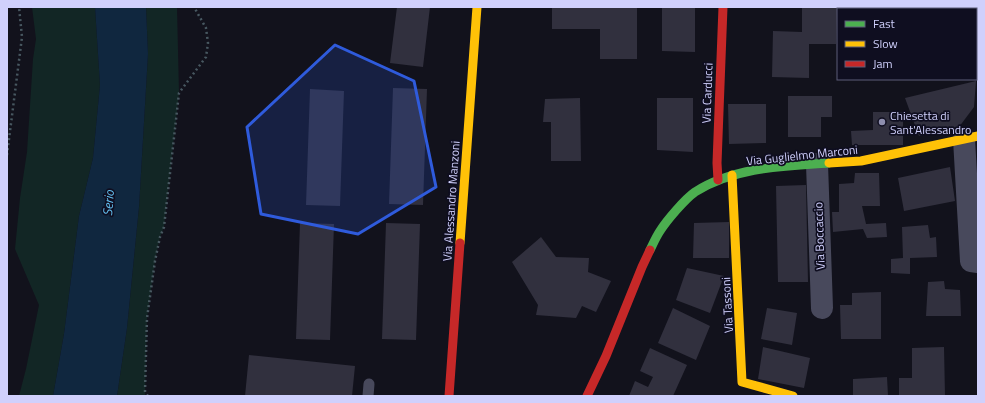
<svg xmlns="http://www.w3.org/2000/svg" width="985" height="403" viewBox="0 0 985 403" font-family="'Titillium Web',sans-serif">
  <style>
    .green { fill: #122625 }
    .water { fill: #10273f }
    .building { fill: #31303e }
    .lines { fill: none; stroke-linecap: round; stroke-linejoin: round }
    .path { stroke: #485861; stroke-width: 2.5; stroke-dasharray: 2 3; stroke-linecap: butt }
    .lane { stroke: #48495c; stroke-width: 11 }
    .street { stroke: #48495c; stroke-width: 22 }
    .fast { stroke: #4caf50; stroke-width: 9 }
    .slow { stroke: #ffc107; stroke-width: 9 }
    .jam { stroke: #c62828; stroke-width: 9 }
    .marked { fill: #2f5bdc; fill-opacity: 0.2; stroke: #2f5bdc; stroke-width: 3; stroke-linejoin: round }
    .poi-dot { fill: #8e8eae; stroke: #0f0e20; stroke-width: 1.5 }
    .labels { text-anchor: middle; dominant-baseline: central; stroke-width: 3.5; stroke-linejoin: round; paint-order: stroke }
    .street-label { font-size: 12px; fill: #d0d0fc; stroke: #0f0e20 }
    .poi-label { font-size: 12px; fill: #d0d0fc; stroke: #0f0e20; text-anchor: start }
    .water-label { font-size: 13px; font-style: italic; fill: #65c4f5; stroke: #0f0e20 }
  </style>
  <rect width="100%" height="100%" fill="#12121c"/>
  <!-- green -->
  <path class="green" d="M 32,7 L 95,7 L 100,85 L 93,158 L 79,216 L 64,334 L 53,396 L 19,396 L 26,369 L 39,305 L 15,249 L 20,198 L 27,152 L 33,59 L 36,39 Z
    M 146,7 L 177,7 L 179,93 L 164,227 L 160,237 L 155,261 L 147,318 L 145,396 L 117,396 L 127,328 L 139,207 L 148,54 Z"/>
  <!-- water -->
  <path class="water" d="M 95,7 L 146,7 L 148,54 L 139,207 L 127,328 L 117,396 L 53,396 L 64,334 L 79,216 L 93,158 L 100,85 Z"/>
  <!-- building -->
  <path class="building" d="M 397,7 L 430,7 L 423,67 L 390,63 Z
    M 552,7 L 637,7 L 637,59 L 600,59 L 600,29 L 552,29 Z
    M 662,7 L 695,7 L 695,52 L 662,51 Z
    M 802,7 L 837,7 L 836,44 L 809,44 L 809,78 L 772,77 L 773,31 L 802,32 Z
    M 898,7 L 940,7 L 940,9 L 899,9 Z
    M 976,81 L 974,107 L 959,127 L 919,136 L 905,98 Z
    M 393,88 L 427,89 L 423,205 L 389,204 Z
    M 310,89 L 344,91 L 340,206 L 306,205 Z
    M 788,96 L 832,96 L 832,117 L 821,117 L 821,137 L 788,137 Z
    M 580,98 L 581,161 L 551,161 L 551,122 L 543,122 L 545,99 Z
    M 657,98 L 693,98 L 693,152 L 657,150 Z
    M 728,104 L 766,104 L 766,143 L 729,144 Z
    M 873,112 L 903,112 L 903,145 L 852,145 L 851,131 L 873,130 Z
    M 950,167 L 955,201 L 904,211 L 898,178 Z
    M 855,173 L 879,173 L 880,206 L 862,206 L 866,224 L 886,223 L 887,237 L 867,238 L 863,229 L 833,232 L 832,212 L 839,212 L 839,184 L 854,183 Z
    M 806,185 L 808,282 L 778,282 L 776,186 Z
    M 729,222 L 729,258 L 693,258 L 694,223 Z
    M 300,223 L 334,224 L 330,340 L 296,339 Z
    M 386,223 L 420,224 L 416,340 L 382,339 Z
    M 928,225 L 930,238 L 936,237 L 937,257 L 910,258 L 910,274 L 891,273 L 891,259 L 903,258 L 902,227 Z
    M 541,237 L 556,257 L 589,258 L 588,272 L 611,281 L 596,312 L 582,306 L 576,318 L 536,315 L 538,305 L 512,262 Z
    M 687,268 L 724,276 L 710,313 L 676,300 Z
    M 944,281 L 945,289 L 960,290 L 961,316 L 926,316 L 928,282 Z
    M 881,292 L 881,339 L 841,339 L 840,305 L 852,305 L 852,293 Z
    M 673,308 L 710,326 L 696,360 L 658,343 Z
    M 767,308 L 797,313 L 792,345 L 761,339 Z
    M 763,347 L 810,358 L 804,388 L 758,379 Z
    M 944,347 L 945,396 L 899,396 L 899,378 L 912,378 L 912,348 Z
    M 650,348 L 687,365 L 673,396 L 629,396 L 635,381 L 648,387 L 653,377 L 640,371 Z
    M 249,355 L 355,366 L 352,396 L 245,396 Z
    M 887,377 L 888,396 L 853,396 L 853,379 Z"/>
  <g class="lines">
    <!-- path -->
    <path class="path" d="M 7,155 L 22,37 L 19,7
      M 148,396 L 145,392 L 147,318 L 155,261 L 160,237 L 164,227 L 179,93 L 206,57 L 208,43 L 206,28 L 194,7"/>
    <!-- lane -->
    <path class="lane" d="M 368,396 L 369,384"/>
    <!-- street -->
    <path class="street" d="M 964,139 L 971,261 L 978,262
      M 817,164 L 822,308"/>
    <!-- fast -->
    <path class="fast" d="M 650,250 C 653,244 656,237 660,231 C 667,220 685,199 695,192 C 734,167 784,166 829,163"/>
    <!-- slow -->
    <path class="slow" d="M 829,163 L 861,161 L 978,136
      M 732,175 L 742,382 L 793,396
      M 460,243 L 477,7"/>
    <!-- jam -->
    <path class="jam" d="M 718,180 L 717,163 L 723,7
      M 449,396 L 460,243
      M 587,396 L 606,356 L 642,267 L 650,250"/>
  </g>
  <!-- marked area -->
  <path class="marked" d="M 335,45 L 414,81 L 436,187 L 358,234 L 261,214 L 247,127 Z"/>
  <!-- markers -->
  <circle class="poi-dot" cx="882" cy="122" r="4"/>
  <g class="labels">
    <!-- street labels -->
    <g class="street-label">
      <text transform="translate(707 93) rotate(-88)">Via Carducci</text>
      <text transform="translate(802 155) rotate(-6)">Via Guglielmo Marconi</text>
      <text transform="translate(451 201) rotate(-86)">Via Alessandro Manzoni</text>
      <text transform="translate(819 236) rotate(-92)">Via Boccaccio</text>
      <text transform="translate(727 305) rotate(-93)">Via Tassoni</text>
    </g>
    <!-- poi labels -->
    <g class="poi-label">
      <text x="890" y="115">Chiesetta di<tspan x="890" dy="14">Sant'Alessandro</tspan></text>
    </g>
    <!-- water labels -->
    <g class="water-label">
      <text transform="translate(108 203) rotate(-86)">Serio</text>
    </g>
  </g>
  <!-- border -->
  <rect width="985" height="403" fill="none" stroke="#d0d0fc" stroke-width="16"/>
  <!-- legend -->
  <rect x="837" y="8" width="140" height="72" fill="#0f0e20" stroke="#5c5c78"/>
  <rect x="845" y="21" width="20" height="6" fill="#4caf50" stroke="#5c5c78"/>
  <text x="873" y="28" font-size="12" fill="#d0d0fc">Fast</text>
  <rect x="845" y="41" width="20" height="6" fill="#ffc107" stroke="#5c5c78"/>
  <text x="873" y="48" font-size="12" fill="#d0d0fc">Slow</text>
  <rect x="845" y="61" width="20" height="6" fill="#c62828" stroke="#5c5c78"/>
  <text x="873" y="68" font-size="12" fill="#d0d0fc">Jam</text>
</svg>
